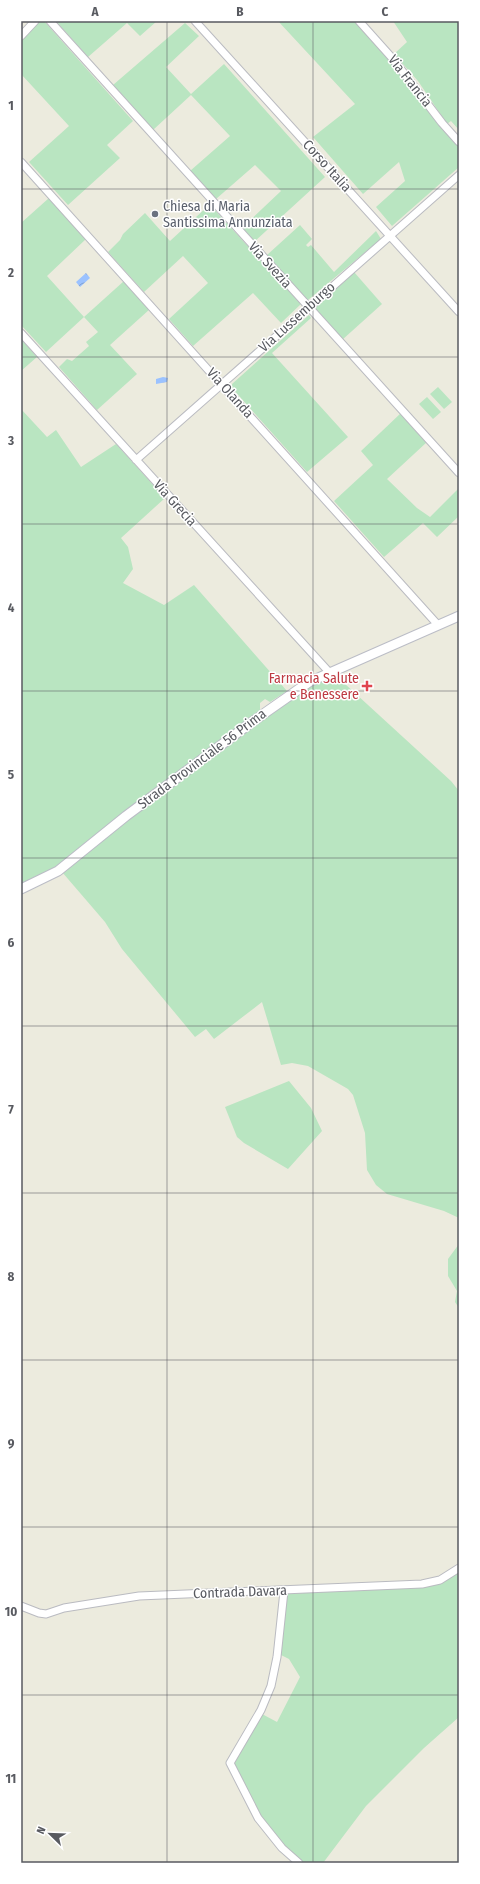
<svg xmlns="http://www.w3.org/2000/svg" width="480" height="1884" viewBox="0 0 480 1884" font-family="'Fira Sans Condensed',sans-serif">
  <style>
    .green { fill: #b9e5c1 }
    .water { fill: url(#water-waves) }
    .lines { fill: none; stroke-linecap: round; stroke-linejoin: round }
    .street-casing { stroke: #babbc1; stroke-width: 9 }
    .secondary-casing { stroke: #bbbdc6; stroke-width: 11 }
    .street { stroke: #fff; stroke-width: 7 }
    .secondary { stroke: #fff; stroke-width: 9 }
    .grid { fill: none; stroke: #585a60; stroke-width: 1; stroke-opacity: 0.55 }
    .worship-dot { fill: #6b7280; stroke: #fff; stroke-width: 1.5 }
    .health-dot { fill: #e0444e; stroke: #fff; stroke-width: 1.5 }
    .labels { text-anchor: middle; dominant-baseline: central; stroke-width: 3; stroke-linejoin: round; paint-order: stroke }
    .street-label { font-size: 14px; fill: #585a60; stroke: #fff }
    .worship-label { font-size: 14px; fill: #5b616d; stroke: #fff; text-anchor: start }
    .health-label { font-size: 14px; fill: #be3a42; stroke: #fff; text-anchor: end }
    .neatline { fill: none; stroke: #585a60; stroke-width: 1.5 }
    .grid-label { font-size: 13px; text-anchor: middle; font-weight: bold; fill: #585a60 }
  </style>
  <defs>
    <pattern id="water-waves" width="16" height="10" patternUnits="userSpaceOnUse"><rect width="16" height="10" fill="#9bc2ff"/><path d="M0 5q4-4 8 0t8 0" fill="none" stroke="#81a1d2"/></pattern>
  </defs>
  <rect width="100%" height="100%" fill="#ecebde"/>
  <!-- green -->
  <path class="green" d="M 39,21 L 44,21 L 133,121 L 107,145 L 120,158 L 68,205 L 29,162 L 69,126 L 21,74 L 21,39 Z
    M 56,21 L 157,21 L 140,36 L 127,23 L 88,57 Z
    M 278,21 L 354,21 L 387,57 L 459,147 L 459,167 L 392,226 L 376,207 L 405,181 L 399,162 L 363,194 L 313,137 L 355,104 Z
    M 393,21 L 459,21 L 459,130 L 451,121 L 447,124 L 418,81 L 394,54 L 407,42 Z
    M 185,23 L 199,36 L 166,67 L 191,94 L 224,64 L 325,177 L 254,242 L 242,228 L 281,191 L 255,165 L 216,199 L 190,171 L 230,136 L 191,95 L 153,130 L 113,85 Z
    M 49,198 L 86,239 L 47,276 L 84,317 L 124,281 L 150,309 L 110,345 L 137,374 L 97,410 L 59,367 L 67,359 L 72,361 L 89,346 L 86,342 L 98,332 L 84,317 L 46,352 L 21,325 L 21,223 Z
    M 208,206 L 211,206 L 301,304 L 281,323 L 253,293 L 193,346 L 169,319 L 208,283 L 183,256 L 144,292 L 108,252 L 120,240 L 123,234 L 145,213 L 170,241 Z
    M 300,225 L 312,239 L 306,245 L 308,247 L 311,245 L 334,272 L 376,231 L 381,239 L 308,300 L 306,299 L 267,255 Z
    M 354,272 L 382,304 L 342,340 L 315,312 L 315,306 L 344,278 Z
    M 309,315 L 311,318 L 272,353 L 348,437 L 307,472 L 232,388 L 232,384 Z
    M 21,339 L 37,357 L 21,371 Z
    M 438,387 L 452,402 L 444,409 L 430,394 Z
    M 427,397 L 441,412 L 433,419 L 419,404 Z
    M 21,409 L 47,437 L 56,430 L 81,467 L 116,444 L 165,498 L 121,538 L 128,547 L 133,569 L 123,583 L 164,605 L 194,585 L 287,691 L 270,702 L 265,699 L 260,703 L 260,710 L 69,858 L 21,888 Z
    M 401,413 L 427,442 L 387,479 L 417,508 L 430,517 L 459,488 L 459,516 L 437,537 L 423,523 L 384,557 L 334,501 L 373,465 L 361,451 Z
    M 332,675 L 341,684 L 344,683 L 451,781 L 459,791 L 459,1218 L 444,1211 L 387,1194 L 376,1185 L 367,1170 L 365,1133 L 353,1095 L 348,1089 L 308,1066 L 292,1063 L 281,1065 L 262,1002 L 214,1039 L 206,1029 L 195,1037 L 122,949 L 105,922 L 62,872 C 108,835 155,799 201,764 C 243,732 285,699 332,675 Z
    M 289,1081 L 311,1108 L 322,1131 L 288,1169 L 244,1143 L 237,1137 L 225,1107 Z
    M 459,1244 L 459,1308 L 455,1302 L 457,1291 L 448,1276 L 448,1259 Z
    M 459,1571 L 459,1717 L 424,1748 L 366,1806 L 323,1863 L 302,1863 L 292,1854 L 262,1820 L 233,1764 L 262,1714 L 277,1722 L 300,1677 L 289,1659 L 281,1655 L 287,1594 L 423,1586 Z"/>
  <!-- water -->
  <path class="water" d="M 86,273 L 90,278 L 80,287 L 76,282 Z
    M 163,377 L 168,378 L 167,382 L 156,384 L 156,379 Z"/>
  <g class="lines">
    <defs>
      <path id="street" d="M 50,21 L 459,473
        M 195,21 L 459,312
        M 359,21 L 393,59 L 442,123 L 459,142
        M 21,36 L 35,21
        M 21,162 L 438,625
        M 21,333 L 329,672
        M 136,460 L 459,175
        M 284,1591 L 277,1657 L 271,1686 L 261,1710 L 230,1763 L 258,1818 L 282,1848 L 299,1863
        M 21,1606 L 39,1613 L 46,1614 L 64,1608 L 139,1596 L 422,1584 L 440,1580 L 459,1568"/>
      <path id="secondary" d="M 21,889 L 58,871 L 126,816 L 252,722 L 309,682 L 459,616"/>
    </defs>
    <!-- street casing -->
    <use href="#street" class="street-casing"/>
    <!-- secondary casing -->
    <use href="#secondary" class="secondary-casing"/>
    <!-- street -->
    <use href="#street" class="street"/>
    <!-- secondary -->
    <use href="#secondary" class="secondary"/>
  </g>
  <!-- grid -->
  <path class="grid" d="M 167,21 L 167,1863M 313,21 L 313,1863M 21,189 L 459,189M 21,357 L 459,357M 21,524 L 459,524M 21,691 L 459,691M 21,858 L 459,858M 21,1026 L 459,1026M 21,1193 L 459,1193M 21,1360 L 459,1360M 21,1527 L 459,1527M 21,1695 L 459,1695"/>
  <!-- markers -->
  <circle class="worship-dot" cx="155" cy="214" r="4"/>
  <path class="health-dot" d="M365 680h4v4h4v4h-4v4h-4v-4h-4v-4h4z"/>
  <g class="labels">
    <!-- street labels -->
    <g class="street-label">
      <text transform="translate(410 81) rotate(52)">Via Francia</text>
      <text transform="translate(327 166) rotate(48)">Corso Italia</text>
      <text transform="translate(270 265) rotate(48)">Via Svezia</text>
      <text transform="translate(297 317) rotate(-42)">Via Lussemburgo</text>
      <text transform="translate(230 393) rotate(48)">Via Olanda</text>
      <text transform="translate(175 503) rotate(48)">Via Grecia</text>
      <text transform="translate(202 759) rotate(-37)">Strada Provinciale 56 Prima</text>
      <text transform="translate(240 1592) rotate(-2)">Contrada Davara</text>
    </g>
    <!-- worship labels -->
    <g class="worship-label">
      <text x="163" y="206">Chiesa di Maria<tspan x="163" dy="16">Santissima Annunziata</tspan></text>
    </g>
    <!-- health labels -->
    <g class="health-label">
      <text x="359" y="678">Farmacia Salute<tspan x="359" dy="16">e Benessere</tspan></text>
    </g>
  </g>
  <!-- border -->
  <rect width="480" height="1884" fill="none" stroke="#ffffff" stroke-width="44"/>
  <!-- north arrow -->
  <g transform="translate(50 1834) rotate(293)" stroke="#ffffff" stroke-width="3" paint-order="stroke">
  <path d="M0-3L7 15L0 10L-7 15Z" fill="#585a60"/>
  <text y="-6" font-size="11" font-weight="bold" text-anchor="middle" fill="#585a60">N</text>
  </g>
  <rect x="22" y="22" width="436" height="1840" class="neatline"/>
  <g class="grid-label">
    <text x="95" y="16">A</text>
    <text x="240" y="16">B</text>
    <text x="385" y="16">C</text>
    <text x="11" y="110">1</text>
    <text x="11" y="277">2</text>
    <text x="11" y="445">3</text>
    <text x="11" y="612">4</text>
    <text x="11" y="779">5</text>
    <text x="11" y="947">6</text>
    <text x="11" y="1114">7</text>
    <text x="11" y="1281">8</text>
    <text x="11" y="1448">9</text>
    <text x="11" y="1616">10</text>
    <text x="11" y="1783">11</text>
  </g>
</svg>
